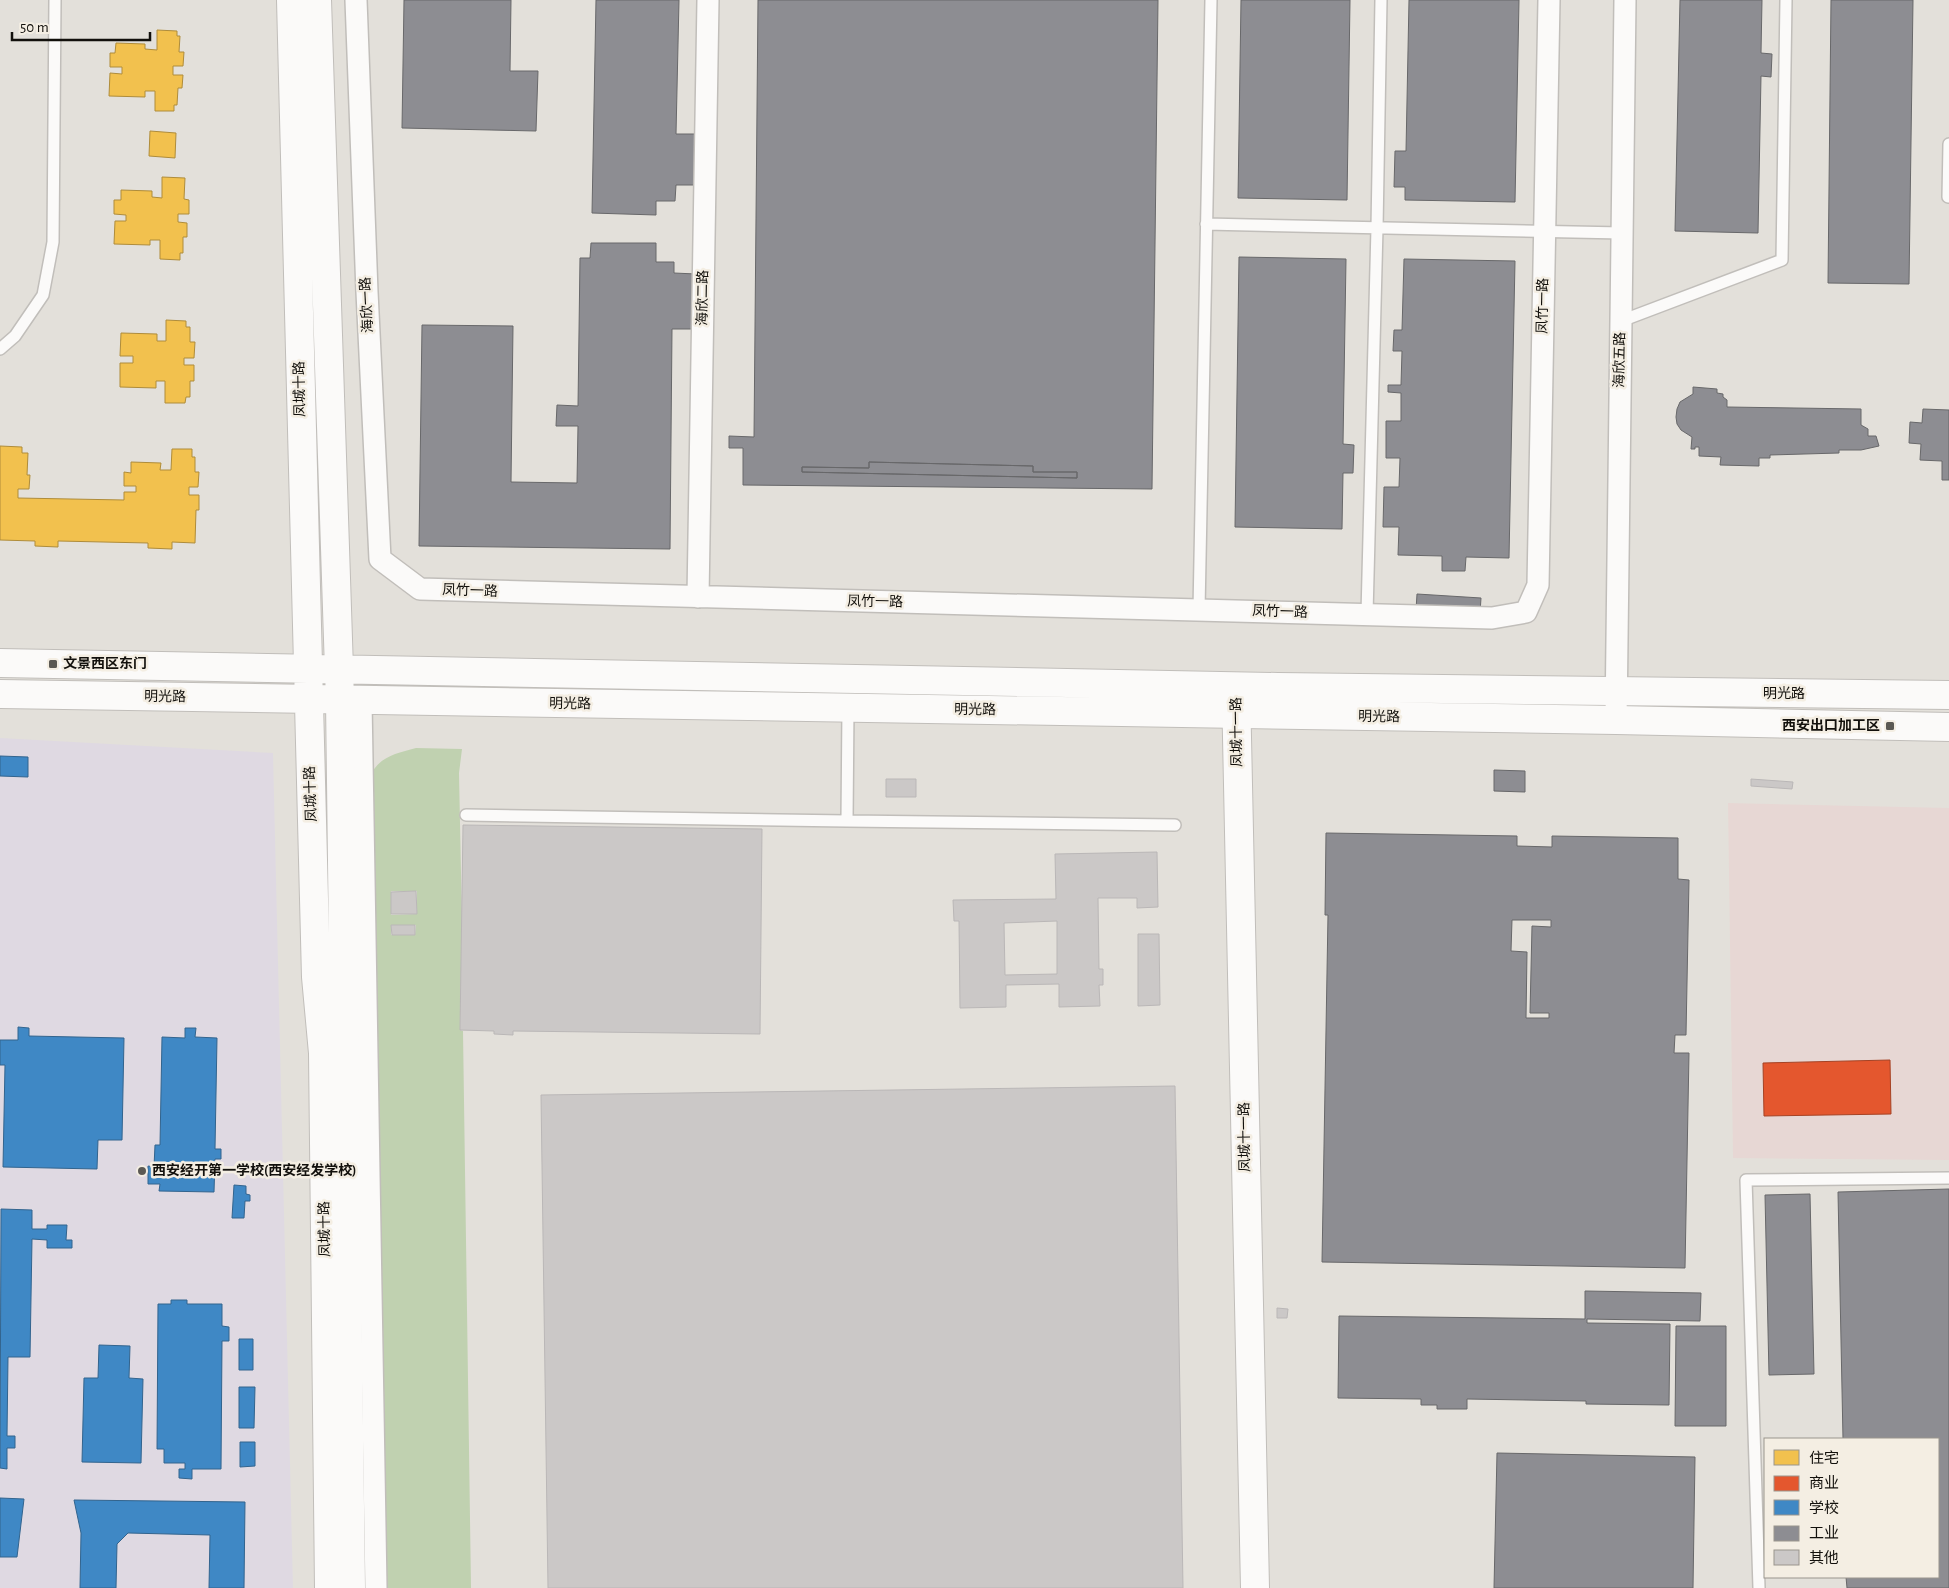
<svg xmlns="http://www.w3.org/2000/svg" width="1949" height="1588" viewBox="0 0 1949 1588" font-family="'Alegreya Sans','Noto Sans SC',sans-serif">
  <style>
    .commercial { fill: #e7d7d4 }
    .education { fill: #dfd9e2 }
    .green { fill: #c0d1b0; fill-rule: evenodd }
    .homes { fill: #f2c14e; stroke: #af8c3a }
    .shops { fill: #e4572e; stroke: #a54224 }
    .schools { fill: #3f88c5; stroke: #32648e }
    .industry { fill: #8d8d92; stroke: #68686a; fill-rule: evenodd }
    .building { fill: #cbc8c7; stroke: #bab7b7; fill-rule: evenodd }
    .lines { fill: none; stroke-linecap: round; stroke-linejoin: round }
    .service-casing { stroke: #c1beba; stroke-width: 14 }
    .minor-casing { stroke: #c1beba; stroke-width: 24 }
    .tertiary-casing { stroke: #c1beba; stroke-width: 30 }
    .secondary-casing { stroke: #c1beba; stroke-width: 30 }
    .service { stroke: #fbfaf9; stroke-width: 11 }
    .minor { stroke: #fbfaf9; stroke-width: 21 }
    .tertiary { stroke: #fbfaf9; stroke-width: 28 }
    .secondary { stroke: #fbfaf9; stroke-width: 28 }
    .poi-dot { fill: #5b5954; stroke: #f4eee3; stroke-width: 2 }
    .labels { text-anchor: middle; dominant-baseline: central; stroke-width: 5; stroke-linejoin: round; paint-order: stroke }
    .street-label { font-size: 14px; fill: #12100c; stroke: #f4eee3 }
    .poi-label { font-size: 14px; font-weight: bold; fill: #12100c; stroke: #f4eee3; text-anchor: start }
  </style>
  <rect width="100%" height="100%" fill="#e3e0da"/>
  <!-- commercial -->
  <path class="commercial" d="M 1728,803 L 1949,808 L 1949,1160 L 1733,1158 Z"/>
  <!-- education -->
  <path class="education" d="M 0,738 L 273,753 L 293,1588 L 0,1588 Z"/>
  <!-- green -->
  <path class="green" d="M 416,748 L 462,749 L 459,773 L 462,923 L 460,1030 L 463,1031 L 471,1588 L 379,1588 L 369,778 C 379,756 395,754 416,748 ZM 391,891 L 417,891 L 417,914 L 391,915 ZM 391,925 L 416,925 L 415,935 L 391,935 Z"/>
  <!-- homes -->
  <path class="homes" d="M 157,30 L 177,31 L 177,36 L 180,36 L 179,52 L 184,52 L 183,66 L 173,66 L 173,75 L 183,75 L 182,88 L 178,88 L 177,105 L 174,105 L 174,111 L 155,111 L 155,91 L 145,91 L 145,97 L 109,96 L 110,73 L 122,74 L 122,67 L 110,67 L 110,53 L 115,53 L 116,43 L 145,44 L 145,49 L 157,50 Z
    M 150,131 L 176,133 L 175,158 L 149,156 Z
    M 162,177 L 185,178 L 184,199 L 189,200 L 189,214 L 178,214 L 178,222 L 187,223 L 187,237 L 183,237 L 183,253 L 180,253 L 180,260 L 160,259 L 160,240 L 150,240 L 150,245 L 114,244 L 115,221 L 126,221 L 126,215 L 114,214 L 114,200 L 121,200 L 121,190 L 152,191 L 152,197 L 162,198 Z
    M 166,320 L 186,321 L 186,327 L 190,327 L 190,342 L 195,342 L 194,358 L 184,358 L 184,365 L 194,365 L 194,381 L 190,381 L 190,397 L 186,397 L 185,403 L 165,403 L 165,381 L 156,381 L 156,388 L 120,387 L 120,363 L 133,363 L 133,356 L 120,356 L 121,333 L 157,334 L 157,341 L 166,341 Z
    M 0,446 L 22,447 L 22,453 L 28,453 L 27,475 L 30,475 L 29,489 L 18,489 L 18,498 L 124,500 L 124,492 L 136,492 L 136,486 L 124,486 L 124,472 L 131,473 L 131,462 L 161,463 L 160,470 L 171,470 L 172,449 L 192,449 L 192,457 L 195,457 L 195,472 L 199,472 L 198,487 L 189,487 L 189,495 L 199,495 L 199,510 L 196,510 L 195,543 L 172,542 L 172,549 L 148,548 L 148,543 L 58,541 L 58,547 L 35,546 L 35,541 L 0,540 Z"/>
  <!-- shops -->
  <path class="shops" d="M 1890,1060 L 1891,1114 L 1764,1116 L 1763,1063 Z"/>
  <!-- schools -->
  <path class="schools" d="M 0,756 L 28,757 L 28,777 L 0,776 Z
    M 18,1027 L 29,1028 L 29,1036 L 124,1038 L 122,1140 L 98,1140 L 97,1169 L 3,1167 L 5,1065 L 0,1065 L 0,1040 L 18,1040 Z
    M 185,1028 L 196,1028 L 195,1037 L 217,1038 L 215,1149 L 221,1149 L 221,1159 L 215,1159 L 214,1192 L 159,1191 L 160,1184 L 148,1184 L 148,1166 L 154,1167 L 155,1145 L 160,1145 L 162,1037 L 185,1038 Z
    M 234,1185 L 246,1186 L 246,1194 L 250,1195 L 250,1201 L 245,1201 L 244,1218 L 232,1218 Z
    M 1,1209 L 32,1210 L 32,1229 L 47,1229 L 47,1225 L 67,1225 L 66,1240 L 72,1240 L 72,1248 L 47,1248 L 47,1240 L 32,1239 L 30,1357 L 8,1357 L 7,1436 L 15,1436 L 15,1448 L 7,1448 L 7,1469 L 0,1468 Z
    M 171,1300 L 187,1300 L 187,1304 L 222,1304 L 222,1326 L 229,1327 L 229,1341 L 222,1341 L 221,1469 L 192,1469 L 192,1479 L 179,1478 L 179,1469 L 185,1469 L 185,1463 L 164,1463 L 164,1449 L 157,1449 L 158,1304 L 171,1304 Z
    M 239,1339 L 253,1339 L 253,1370 L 239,1370 Z
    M 99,1345 L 130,1346 L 129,1378 L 143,1379 L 141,1463 L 82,1462 L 84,1378 L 98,1378 Z
    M 239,1387 L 255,1387 L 254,1428 L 239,1428 Z
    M 240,1442 L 255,1442 L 255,1466 L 240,1467 Z
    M 0,1498 L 24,1499 L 17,1557 L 0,1557 Z
    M 74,1500 L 245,1502 L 244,1588 L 209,1588 L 210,1535 L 128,1533 L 117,1544 L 116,1588 L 80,1588 L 81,1533 Z"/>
  <!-- industry -->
  <path class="industry" d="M 404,0 L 511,0 L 510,71 L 538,71 L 536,131 L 402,128 Z
    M 596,0 L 679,0 L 676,134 L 699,134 L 698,185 L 676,185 L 675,201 L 656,201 L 656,215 L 592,213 Z
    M 758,0 L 1158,0 L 1152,489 L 743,485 L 743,448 L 729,448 L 729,436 L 754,437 ZM 869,462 L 1033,466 L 1033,472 L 1077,472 L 1077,478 L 802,472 L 802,467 L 869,468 Z
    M 1241,0 L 1350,0 L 1347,200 L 1238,198 Z
    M 1409,0 L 1519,0 L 1515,202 L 1405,200 L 1405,187 L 1394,187 L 1395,151 L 1406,151 Z
    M 1680,0 L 1762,0 L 1761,53 L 1772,54 L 1771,77 L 1761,76 L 1758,233 L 1675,231 Z
    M 1831,0 L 1913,0 L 1909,284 L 1828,283 Z
    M 591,243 L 656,243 L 656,262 L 674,262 L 674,273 L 696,274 L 695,329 L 672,329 L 670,549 L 419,546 L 422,325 L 513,326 L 511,482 L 577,483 L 578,426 L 556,426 L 557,405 L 578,406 L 580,258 L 590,258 Z
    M 1239,257 L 1346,259 L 1343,444 L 1354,445 L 1353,473 L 1343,473 L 1342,529 L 1235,527 Z
    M 1404,259 L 1515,261 L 1509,558 L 1466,557 L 1465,571 L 1442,571 L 1442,556 L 1398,555 L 1399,527 L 1383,527 L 1384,487 L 1399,487 L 1400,458 L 1386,458 L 1386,421 L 1401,421 L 1401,393 L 1388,392 L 1388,385 L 1401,385 L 1402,351 L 1393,351 L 1394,330 L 1402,330 Z
    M 1693,387 L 1717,389 L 1717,393 L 1723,394 L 1723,397 L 1727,400 L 1727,407 L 1861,409 L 1861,425 L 1868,429 L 1868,436 L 1876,436 L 1879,446 L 1861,450 L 1839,450 L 1839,453 L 1770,455 L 1770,458 L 1759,458 L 1759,466 L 1720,465 L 1721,457 L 1699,456 L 1699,447 L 1695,447 L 1695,449 L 1691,449 L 1692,437 L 1681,430 L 1677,424 L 1676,417 L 1677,409 L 1680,402 L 1693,394 Z
    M 1923,409 L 1949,410 L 1949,480 L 1942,480 L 1942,461 L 1920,460 L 1921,444 L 1909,443 L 1910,422 L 1922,423 Z
    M 869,462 L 1033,466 L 1033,472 L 1077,472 L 1077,478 L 802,472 L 802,467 L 869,468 Z
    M 1417,594 L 1481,598 L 1480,613 L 1416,610 Z
    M 1494,770 L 1525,771 L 1525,792 L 1494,791 Z
    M 1326,833 L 1517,836 L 1517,846 L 1552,847 L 1552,836 L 1678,838 L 1678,879 L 1689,880 L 1686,1035 L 1675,1035 L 1674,1053 L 1689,1053 L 1685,1268 L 1322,1262 L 1328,915 L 1325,915 ZM 1512,920 L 1551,920 L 1551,927 L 1532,926 L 1530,1013 L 1549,1013 L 1549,1018 L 1526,1018 L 1527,952 L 1511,951 Z
    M 1949,1189 L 1949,1588 L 1847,1588 L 1846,1577 L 1938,1577 L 1938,1439 L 1843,1439 L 1838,1192 Z
    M 1810,1194 L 1814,1374 L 1769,1375 L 1765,1195 Z
    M 1585,1291 L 1701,1293 L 1700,1321 L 1587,1319 L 1587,1323 L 1670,1324 L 1669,1405 L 1586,1404 L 1586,1401 L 1467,1399 L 1467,1409 L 1437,1409 L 1437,1405 L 1421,1405 L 1421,1399 L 1338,1398 L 1339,1316 L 1585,1319 Z
    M 1676,1326 L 1726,1326 L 1726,1426 L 1675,1426 Z
    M 1497,1453 L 1695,1457 L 1693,1588 L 1494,1588 Z"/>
  <!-- building -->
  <path class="building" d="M 886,779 L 916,779 L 916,797 L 886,797 Z
    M 1751,779 L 1793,782 L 1792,789 L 1751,786 Z
    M 463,825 L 762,829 L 760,1034 L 513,1031 L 513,1035 L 494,1034 L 494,1031 L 460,1030 Z
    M 1157,852 L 1158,907 L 1137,908 L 1137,898 L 1098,898 L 1099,969 L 1103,969 L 1103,985 L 1099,985 L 1100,1006 L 1059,1007 L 1059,984 L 1006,985 L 1006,1007 L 960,1008 L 959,921 L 954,921 L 953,900 L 1056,899 L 1055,854 ZM 1057,921 L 1057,974 L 1005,975 L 1004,923 Z
    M 416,891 L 417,914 L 391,914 L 391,892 Z
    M 391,925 L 415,925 L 415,935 L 392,935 Z
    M 1138,934 L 1159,934 L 1160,1005 L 1138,1006 Z
    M 1175,1086 L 1183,1588 L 548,1588 L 541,1095 Z
    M 1277,1308 L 1288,1309 L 1287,1318 L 1277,1318 Z"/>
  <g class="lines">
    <defs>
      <path id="service" d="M 1948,197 L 1949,144
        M 1206,224 L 1622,233
        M 1621,321 L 1782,260 L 1786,0
        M 0,349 L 15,336 L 43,295 L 53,242 L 55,0
        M 1199,610 L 1211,0
        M 1367,614 L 1377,228 L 1381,0
        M 466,815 L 847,821 L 848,708
        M 847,821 L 1175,825
        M 1759,1588 L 1746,1180 L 1949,1178"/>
      <path id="minor" d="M 356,0 L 367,292 L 380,559 L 420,589 L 1492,618 L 1526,612 L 1538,585 L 1549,0
        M 698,597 L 708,0
        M 361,701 L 376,1588
        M 1616,720 L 1625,0"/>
      <path id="tertiary" d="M 1236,690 L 1255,1588"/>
      <path id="secondary" d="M 291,0 L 316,977 L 323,1053 L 329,1588
        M 317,0 L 340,700 L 351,1588
        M 0,663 L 1278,687 L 1949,695
        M 0,694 L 1616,720 L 1949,727"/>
    </defs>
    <!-- service casing -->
    <use href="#service" class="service-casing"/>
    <!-- minor casing -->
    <use href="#minor" class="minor-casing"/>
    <!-- tertiary casing -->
    <use href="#tertiary" class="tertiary-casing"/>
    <!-- secondary casing -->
    <use href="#secondary" class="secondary-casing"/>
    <!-- service -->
    <use href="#service" class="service"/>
    <!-- minor -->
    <use href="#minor" class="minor"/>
    <!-- tertiary -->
    <use href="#tertiary" class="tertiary"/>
    <!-- secondary -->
    <use href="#secondary" class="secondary"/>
  </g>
  <!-- markers -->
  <g class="poi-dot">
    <rect x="48" y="659" width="10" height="10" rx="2.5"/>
    <rect x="1885" y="721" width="10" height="10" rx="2.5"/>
    <circle cx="142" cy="1171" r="5"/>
  </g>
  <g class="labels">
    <!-- street labels -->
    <g class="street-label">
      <text transform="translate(703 298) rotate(-89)">海欣二路</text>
      <text transform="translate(367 305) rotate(-93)">海欣一路</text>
      <text transform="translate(1543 306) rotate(-89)">凤竹一路</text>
      <text transform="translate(1620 360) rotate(-89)">海欣五路</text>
      <text transform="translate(300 389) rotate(-91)">凤城十路</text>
      <text transform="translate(470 591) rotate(2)">凤竹一路</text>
      <text transform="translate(875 602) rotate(1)">凤竹一路</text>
      <text transform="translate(1280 612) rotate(2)">凤竹一路</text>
      <text x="1784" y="694">明光路</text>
      <text transform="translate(165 697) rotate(1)">明光路</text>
      <text transform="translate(570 704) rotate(1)">明光路</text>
      <text transform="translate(975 710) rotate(1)">明光路</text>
      <text transform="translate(1379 717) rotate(1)">明光路</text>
      <text transform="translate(1237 732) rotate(-91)">凤城十一路</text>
      <text transform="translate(311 794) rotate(-92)">凤城十路</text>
      <text transform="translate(1245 1137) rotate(-91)">凤城十一路</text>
      <text transform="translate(325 1229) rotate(-91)">凤城十路</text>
    </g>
    <!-- poi labels -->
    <g class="poi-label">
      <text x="63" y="664">文景西区东门</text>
      <text x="1880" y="726" text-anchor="end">西安出口加工区</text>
      <text x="152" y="1171">西安经开第一学校(西安经发学校)</text>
    </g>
  </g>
  <!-- legend -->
  <rect x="1764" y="1438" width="175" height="140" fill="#f4eee3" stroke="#9a958d"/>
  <rect x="1774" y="1450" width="25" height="15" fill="#f2c14e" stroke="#9a958d"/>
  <text x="1809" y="1463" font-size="15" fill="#12100c">住宅</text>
  <rect x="1774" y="1476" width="25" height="15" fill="#e4572e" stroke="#9a958d"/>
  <text x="1809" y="1488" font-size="15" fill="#12100c">商业</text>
  <rect x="1774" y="1500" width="25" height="15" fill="#3f88c5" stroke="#9a958d"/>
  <text x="1809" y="1513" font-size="15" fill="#12100c">学校</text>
  <rect x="1774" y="1526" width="25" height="15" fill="#8d8d92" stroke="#9a958d"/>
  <text x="1809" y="1538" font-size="15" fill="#12100c">工业</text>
  <rect x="1774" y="1550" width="25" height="15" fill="#cbc8c7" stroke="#9a958d"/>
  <text x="1809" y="1563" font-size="15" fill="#12100c">其他</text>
  <!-- scale -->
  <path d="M12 32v8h138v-8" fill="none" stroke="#12100c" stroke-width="2.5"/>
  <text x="20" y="32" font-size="15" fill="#12100c" stroke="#f4eee3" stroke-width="4" paint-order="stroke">50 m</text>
</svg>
